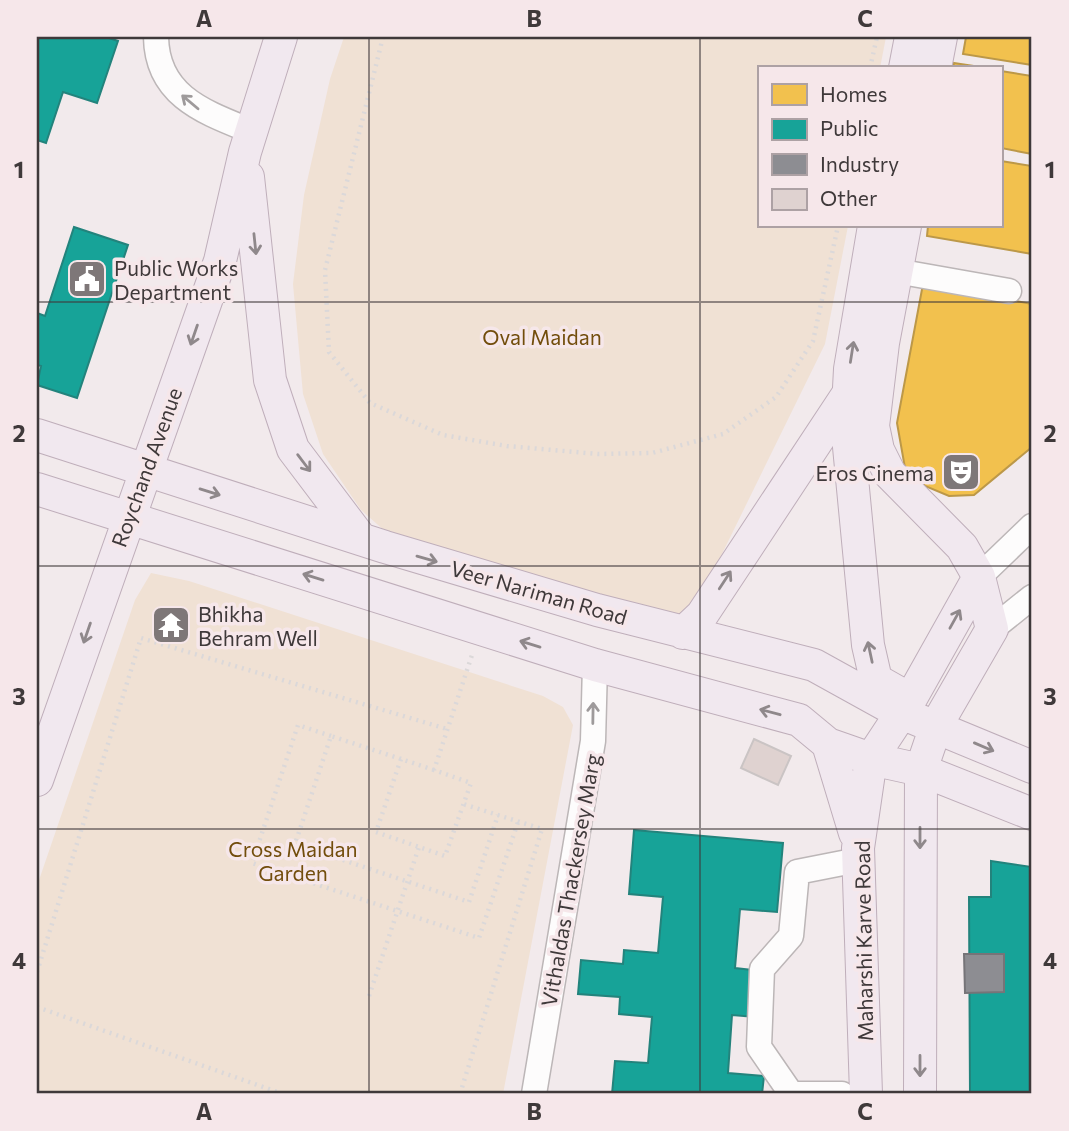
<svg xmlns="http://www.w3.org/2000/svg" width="1069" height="1131" viewBox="0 0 1069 1131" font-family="Commissioner,sans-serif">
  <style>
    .green { fill: #f0e1d4 }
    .homes { fill: #f2c14e; stroke: #bc9848; stroke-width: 2 }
    .public { fill: #17a398; stroke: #23837c; stroke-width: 2 }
    .industry { fill: #8d8d92; stroke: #767478; stroke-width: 2 }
    .building { fill: #dfd2d0; stroke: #cac4c4; stroke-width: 2 }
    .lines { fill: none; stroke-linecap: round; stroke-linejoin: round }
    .minor-casing { stroke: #bcb6b7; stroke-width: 27 }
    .major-casing { stroke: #bfaeba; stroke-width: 34 }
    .path { stroke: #dbd8d9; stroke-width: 4.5; stroke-dasharray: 2 5; stroke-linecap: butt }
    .minor { stroke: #fdfcfc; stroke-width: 24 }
    .major { stroke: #f1e8ef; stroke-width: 32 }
    .oneway { stroke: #9e9a9b }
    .oneway2 { stroke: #8f888b }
    .grid { fill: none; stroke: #3f393a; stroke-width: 2; stroke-opacity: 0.55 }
    .labels { text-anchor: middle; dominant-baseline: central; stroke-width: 7; stroke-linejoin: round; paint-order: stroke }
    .poi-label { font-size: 21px; fill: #3f393a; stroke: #f6e7ea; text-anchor: start }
    .park-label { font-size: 21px; fill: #724d0c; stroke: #f6e7ea }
    .street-label { font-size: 21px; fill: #3f393a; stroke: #f6e7ea }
    .neatline { fill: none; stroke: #3f393a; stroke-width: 2.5 }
    .grid-label { font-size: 23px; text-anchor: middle; font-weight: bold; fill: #3f393a }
  </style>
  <rect width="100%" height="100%" fill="#f2eaec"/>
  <!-- green -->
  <path class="green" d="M 344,37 L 886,37 L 880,68 L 759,68 L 759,226 L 848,226 L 825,344 L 692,615 L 605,608 L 402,546 L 361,510 L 323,454 L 303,394 L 293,284 L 304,195 L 330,79 Z
    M 151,573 L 189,581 L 543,696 L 563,707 L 573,725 L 503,1094 L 37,1094 L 37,886 L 135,600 Z"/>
  <!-- homes -->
  <path class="homes" d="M 966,37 L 1032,37 L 1032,65 L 963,54 Z
    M 954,63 L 987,68 L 953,68 Z
    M 1001,71 L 1032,76 L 1032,154 L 1001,148 Z
    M 1001,161 L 1032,166 L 1032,254 L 927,236 L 928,226 L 1001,226 Z
    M 923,284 L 1032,304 L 1032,447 L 974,495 L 949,496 L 925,486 L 905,468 L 897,423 Z"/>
  <!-- public -->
  <path class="public" d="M 37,37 L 106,37 L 118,41 L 97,103 L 63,92 L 46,143 L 37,140 Z
    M 74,227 L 128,245 L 77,398 L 37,385 L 41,366 L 37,365 L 37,313 L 45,316 Z
    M 634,830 L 783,843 L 777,912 L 740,909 L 735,968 L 772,972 L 768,1018 L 732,1015 L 728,1073 L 764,1076 L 762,1094 L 612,1094 L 615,1061 L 648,1063 L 652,1017 L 619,1014 L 620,997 L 578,994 L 581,960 L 623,964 L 624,950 L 658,953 L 663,897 L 629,894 Z
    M 991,861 L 1032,867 L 1032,1094 L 970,1094 L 969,897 L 991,897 Z"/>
  <!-- industry -->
  <path class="industry" d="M 964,954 L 1004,954 L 1004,992 L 965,993 Z"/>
  <!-- building -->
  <path class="building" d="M 754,739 L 791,756 L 778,785 L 741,768 Z"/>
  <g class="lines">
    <defs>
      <path id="minor" d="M 156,37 C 157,96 204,112 251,131
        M 896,271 L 1009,291
        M 979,577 L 1032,526
        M 992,629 L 1032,597
        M 790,1092 L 759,1047 L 762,969 L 791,936 L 797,872 L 858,860
        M 534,1094 L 593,741 L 595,665
        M 790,1094 L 842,1094"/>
      <path id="major" d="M 905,68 L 911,37
        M 935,68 L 941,37
        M 248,177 L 270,380 L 293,449 L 361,539
        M 874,226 L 850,369 L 847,426 L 868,645 L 876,680 L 906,697
        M 905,226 L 883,343 L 873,426 L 878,450 L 890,474 L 962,547 L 979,577 L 992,629 L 936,726 L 921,770 L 920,1094
        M 37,435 L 385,547 L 597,610 L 814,665 L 899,712 L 1032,767
        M 37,489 L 595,665 L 799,720 L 828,744 L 871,759 L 921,770 L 1032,814
        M 683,633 L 702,615 L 848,394
        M 828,744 L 855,833
        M 37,780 L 220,261 L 245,152 L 281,37
        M 866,1094 L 858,848 L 871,759 L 910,700 L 979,577"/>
    </defs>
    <!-- minor casing -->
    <use href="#minor" class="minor-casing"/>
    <!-- major casing -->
    <use href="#major" class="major-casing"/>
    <!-- path -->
    <path class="path" d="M 383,37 L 325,270 L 329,352 L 370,403 L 443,435 L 507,446 L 598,454 L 652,453 L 723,434 L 776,397 L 813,341 L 838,226
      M 870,68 L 877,37
      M 331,736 L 298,725 L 252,863 L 479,938 L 518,822
      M 401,759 L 331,736 L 295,844 L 469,902 L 498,815
      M 434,770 L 401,759 L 376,832 L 445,856 L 471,783 L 434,770 L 473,652
      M 37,972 L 141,638 L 447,729
      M 369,996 L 419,847
      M 37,1007 L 283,1094
      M 460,1094 L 542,829 L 463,804"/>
    <!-- minor -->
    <use href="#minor" class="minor"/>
    <!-- major -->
    <use href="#major" class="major"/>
  </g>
  <!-- one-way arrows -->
  <defs><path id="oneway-shaft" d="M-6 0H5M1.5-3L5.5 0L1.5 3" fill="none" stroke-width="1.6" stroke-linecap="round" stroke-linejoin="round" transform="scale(1.75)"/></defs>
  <g class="oneway">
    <use href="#oneway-shaft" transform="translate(190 102) rotate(-140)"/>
    <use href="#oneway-shaft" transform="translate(593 713) rotate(-89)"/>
  </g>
  <g class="oneway2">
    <use href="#oneway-shaft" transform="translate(255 244) rotate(84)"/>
    <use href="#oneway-shaft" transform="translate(194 335) rotate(109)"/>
    <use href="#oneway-shaft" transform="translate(852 352) rotate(-81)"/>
    <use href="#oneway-shaft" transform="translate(304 463) rotate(53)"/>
    <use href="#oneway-shaft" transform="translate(210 492) rotate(17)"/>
    <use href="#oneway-shaft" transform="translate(427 559) rotate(16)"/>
    <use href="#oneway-shaft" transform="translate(313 577) rotate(-163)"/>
    <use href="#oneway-shaft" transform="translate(725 580) rotate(-57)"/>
    <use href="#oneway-shaft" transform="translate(955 619) rotate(-61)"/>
    <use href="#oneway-shaft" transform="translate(87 633) rotate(109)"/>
    <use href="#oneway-shaft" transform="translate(530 644) rotate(-163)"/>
    <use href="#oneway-shaft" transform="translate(870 652) rotate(-102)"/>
    <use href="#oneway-shaft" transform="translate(770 712) rotate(-165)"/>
    <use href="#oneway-shaft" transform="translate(984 747) rotate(23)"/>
    <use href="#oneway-shaft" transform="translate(920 838) rotate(90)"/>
    <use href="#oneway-shaft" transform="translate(920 1066) rotate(90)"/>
  </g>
  <!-- grid -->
  <path class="grid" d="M 369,37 L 369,1094M 700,37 L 700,1094M 37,302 L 1032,302M 37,566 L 1032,566M 37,829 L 1032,829"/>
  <!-- icons -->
  <defs>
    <symbol id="civic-square" viewBox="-11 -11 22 22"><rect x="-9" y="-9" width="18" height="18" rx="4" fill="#7e7778" stroke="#f6e7ea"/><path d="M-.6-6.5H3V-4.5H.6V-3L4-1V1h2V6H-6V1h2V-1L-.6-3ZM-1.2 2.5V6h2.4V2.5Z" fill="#fff"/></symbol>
    <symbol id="theatre-square" viewBox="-11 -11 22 22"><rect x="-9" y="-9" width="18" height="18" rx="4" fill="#7e7778" stroke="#f6e7ea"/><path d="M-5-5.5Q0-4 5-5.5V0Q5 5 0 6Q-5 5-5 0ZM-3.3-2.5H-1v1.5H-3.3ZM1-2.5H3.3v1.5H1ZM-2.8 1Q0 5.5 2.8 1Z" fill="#fff"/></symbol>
    <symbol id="temple-square" viewBox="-11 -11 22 22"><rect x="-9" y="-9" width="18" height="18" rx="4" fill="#7e7778" stroke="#f6e7ea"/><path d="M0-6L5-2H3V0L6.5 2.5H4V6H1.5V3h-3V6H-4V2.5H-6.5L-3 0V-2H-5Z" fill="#fff"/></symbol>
  </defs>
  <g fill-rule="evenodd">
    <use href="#civic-square" x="65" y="257" width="44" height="44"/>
    <use href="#theatre-square" x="939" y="450" width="44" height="44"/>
    <use href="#temple-square" x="149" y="603" width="44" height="44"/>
  </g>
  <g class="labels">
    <!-- poi labels -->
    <g class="poi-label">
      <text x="114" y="267">Public Works<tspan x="114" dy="24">Department</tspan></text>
      <text x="934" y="472" text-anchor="end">Eros Cinema</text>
      <text x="198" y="613">Bhikha<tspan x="198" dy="24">Behram Well</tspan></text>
    </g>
    <!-- park labels -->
    <g class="park-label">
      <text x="542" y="336">Oval Maidan</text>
      <text x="293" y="848">Cross Maidan<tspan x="293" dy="24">Garden</tspan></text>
    </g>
    <!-- street labels -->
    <g class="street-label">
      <text transform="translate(146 467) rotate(-70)">Roychand Avenue</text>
      <text transform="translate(539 592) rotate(16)">Veer Nariman Road</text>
      <text transform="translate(570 880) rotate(-80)">Vithaldas Thackersey Marg</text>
      <text transform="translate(863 941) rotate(-91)">Maharshi Karve Road</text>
    </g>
  </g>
  <!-- border -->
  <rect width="1069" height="1131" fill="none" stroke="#f6e7ea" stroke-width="77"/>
  <!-- legend -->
  <rect x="758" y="66" width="245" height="161" fill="#f6e7ea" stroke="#ada1a4" stroke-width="2"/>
  <rect x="772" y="84" width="35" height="21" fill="#f2c14e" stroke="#ada1a4" stroke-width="2"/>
  <text x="820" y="102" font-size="21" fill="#3f393a">Homes</text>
  <rect x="772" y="119" width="35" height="21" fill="#17a398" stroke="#ada1a4" stroke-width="2"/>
  <text x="820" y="136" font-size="21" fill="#3f393a">Public</text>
  <rect x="772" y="154" width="35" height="21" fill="#8d8d92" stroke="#ada1a4" stroke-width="2"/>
  <text x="820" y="172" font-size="21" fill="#3f393a">Industry</text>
  <rect x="772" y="189" width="35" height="21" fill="#dfd2d0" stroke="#ada1a4" stroke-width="2"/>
  <text x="820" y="206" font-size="21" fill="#3f393a">Other</text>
  <rect x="38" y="38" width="992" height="1054" class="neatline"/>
  <g class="grid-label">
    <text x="204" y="27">A</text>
    <text x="534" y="27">B</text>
    <text x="865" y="27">C</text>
    <text x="19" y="178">1</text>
    <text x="1050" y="178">1</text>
    <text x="19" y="442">2</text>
    <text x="1050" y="442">2</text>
    <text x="19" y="705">3</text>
    <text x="1050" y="705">3</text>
    <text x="19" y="969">4</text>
    <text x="1050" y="969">4</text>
    <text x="204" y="1120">A</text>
    <text x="534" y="1120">B</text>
    <text x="865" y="1120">C</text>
  </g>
</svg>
